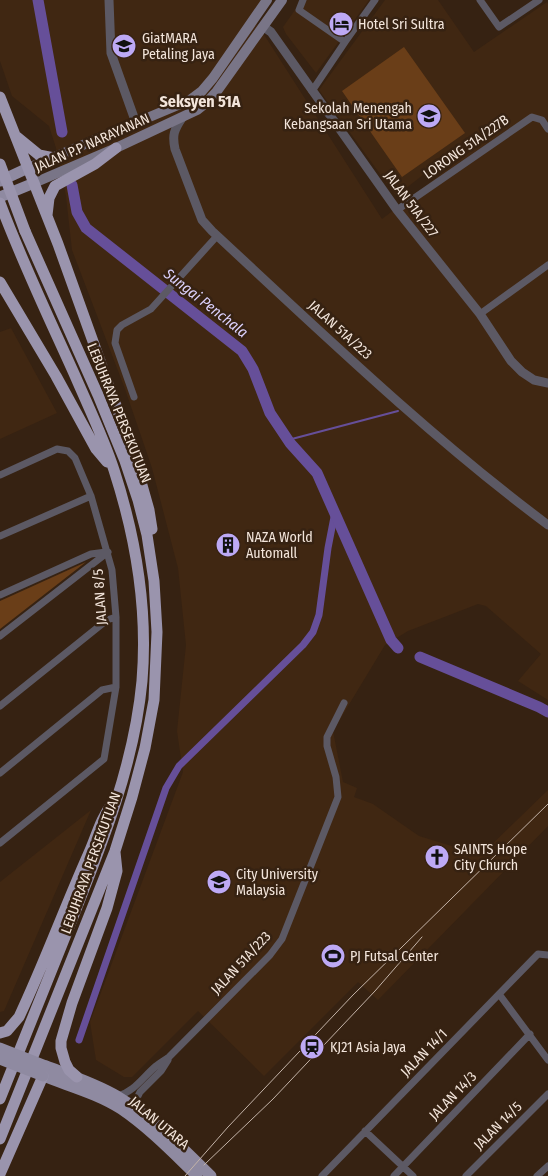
<svg xmlns="http://www.w3.org/2000/svg" width="548" height="1176" viewBox="0 0 548 1176" font-family="'Fira Sans Condensed',sans-serif">
  <style>
    .built { fill: #402712 }
    .green { fill: #6a3e18 }
    .lines { fill: none; stroke-linecap: round; stroke-linejoin: round }
    .stream { stroke: #664f99; stroke-width: 2 }
    .canal { stroke: #664f99; stroke-width: 7 }
    .river { stroke: #664f99; stroke-width: 11 }
    .minor { stroke: #5c5964; stroke-width: 7 }
    .tertiary { stroke: #5c5964; stroke-width: 9 }
    .secondary { stroke: #797587; stroke-width: 10 }
    .primary { stroke: #8f8aa1; stroke-width: 11 }
    .trunk { stroke: #9a94ad; stroke-width: 11 }
    .tram { stroke: #c3b3a8; stroke-width: 1 }
    .primary-bridge { stroke: #8f8aa1; stroke-width: 11 }
    .trunk-bridge { stroke: #9a94ad; stroke-width: 11 }
    .labels { text-anchor: middle; dominant-baseline: central; stroke-width: 5; stroke-linejoin: round; paint-order: stroke }
    .poi-label { font-size: 14px; fill: #f3e5db; stroke: #362212; text-anchor: start }
    .street-label { font-size: 14px; fill: #f3e5db; stroke: #362212 }
    .water-label { font-size: 15px; font-style: italic; fill: #dcd1fc; stroke: #362212 }
    .quarter-label { font-size: 16px; font-weight: bold; fill: #f3e5db; stroke: #362212 }
  </style>
  <rect width="100%" height="100%" fill="#362212"/>
  <!-- built -->
  <path class="built" d="M 0,0 L 262,0 L 252,16 L 382,219 L 479,145 L 473,136 L 396,196 L 319,90 L 385,0 L 438,0 L 474,52 L 547,2 L 548,4 L 548,700 L 518,681 L 541,654 L 486,606 L 478,604 L 408,631 L 385,645 L 333,731 L 343,782 L 357,788 L 354,797 L 373,804 L 419,836 L 481,855 L 548,790 L 548,826 L 378,1000 L 358,982 L 264,1076 L 198,1011 L 132,1077 L 124,1077 L 96,1060 L 90,1022 L 183,772 L 177,731 L 186,645 L 178,568 L 152,468 L 125,389 L 72,250 L 66,196 L 56,148 L 49,126 L 12,96 L 0,61 Z
    M 302,0 L 369,0 L 316,73 L 286,34 L 283,27 Z
    M 11,328 L 57,413 L 0,439 L 0,332 Z
    M 91,810 L 4,1011 L 0,1012 L 0,882 Z"/>
  <!-- green -->
  <path class="green" d="M 404,47 L 465,133 L 402,177 L 342,91 Z
    M 86,562 L 0,629 L 0,601 Z"/>
  <g class="lines">
    <!-- stream -->
    <path class="stream" d="M 288,440 L 398,411"/>
    <!-- canal -->
    <path class="canal" d="M 79,1040 L 166,788 L 179,766 L 303,645 L 313,632 L 319,615 L 328,548 L 335,512"/>
    <!-- river -->
    <path class="river" d="M 38,0 L 62,132
      M 72,185 L 77,212 L 86,228 L 242,351 L 253,369 L 270,413 L 290,443 L 317,473 L 391,640 L 398,648
      M 420,657 L 539,707 L 548,712"/>
    <!-- minor -->
    <path class="minor" d="M 303,0 L 299,10 L 345,42 L 375,0
      M 480,0 L 499,27 L 539,0
      M 312,91 L 345,42
      M 397,210 L 532,117 L 542,120 L 548,129
      M 480,314 L 548,265
      M 134,397 L 115,343 L 117,330 L 122,325 L 151,309 L 217,236
      M 0,475 L 57,449 L 68,451 L 75,458 L 91,496 L 112,570 L 116,617 L 116,687 L 104,759 L 0,843
      M 0,536 L 91,496
      M 0,595 L 91,554 L 106,552
      M 0,636 L 108,552
      M 0,706 L 107,620 L 116,617
      M 0,773 L 102,690 L 116,687
      M 499,994 L 548,1060
      M 118,1096 C 135,1091 142,1078 156,1066 C 160,1063 165,1060 169,1057 L 270,955 L 282,939 L 338,797 L 336,777 L 327,746 L 327,737 L 344,703
      M 139,1110 L 137,1098 L 140,1092 L 161,1071 L 168,1060
      M 365,1131 L 413,1176
      M 322,1176 L 538,954 L 548,955
      M 394,1176 L 530,1034
      M 466,1176 L 548,1094
      M 537,1176 L 548,1166"/>
    <!-- tertiary -->
    <path class="tertiary" d="M 109,0 L 111,53 L 136,123
      M 264,27 L 271,32 L 397,210 L 480,314 L 511,361 L 522,372 L 534,380 L 548,383
      M 182,118 C 174,130 172,135 175,149 L 202,220 L 212,231 C 321,332 429,436 548,525"/>
    <!-- secondary -->
    <path class="secondary" d="M 28,168 L 190,100 L 202,91 L 213,78 L 267,0
      M 34,183 L 116,148 L 197,110 L 207,102 L 217,91 L 282,0"/>
    <!-- primary -->
    <path class="primary" d="M 0,181 L 28,168
      M 0,197 L 34,183
      M 46,1066 C 70,1075 95,1083 117,1096 C 152,1117 183,1148 211,1176
      M 43,1076 C 68,1086 98,1094 121,1109 C 149,1128 173,1153 197,1176"/>
    <!-- trunk -->
    <path class="trunk" d="M 0,97 L 58,244 L 118,411 L 134,457 L 149,510 L 152,529
      M 17,137 L 39,155 L 54,158
      M 0,203 C 22,262 50,320 76,378 C 89,408 104,439 114,470 C 136,538 148,609 142,681 C 134,767 101,847 69,927 C 46,984 23,1042 0,1099
      M 47,215 L 49,198 L 55,186 L 95,164 L 116,148
      M 0,282 L 56,376 L 96,449 L 107,462
      M 0,1033 L 7,1031 L 19,1017 C 44,964 64,909 88,855 C 96,838 100,819 112,804
      M 77,1077 L 69,1070 L 65,1062 L 61,1048 L 61,1041 L 72,1003 L 107,908 L 117,871 L 115,852
      M 0,1139 L 115,851 L 132,797 L 145,748 L 154,700 L 157,632 L 154,581 L 147,535 L 138,500 L 125,461 L 98,395 L 25,231
      M 0,1174 L 43,1076"/>
    <!-- tram -->
    <path class="tram" d="M 204,1165 L 273,1099 L 375,991 L 422,937
      M 185,1176 L 228,1127 L 353,995 L 548,804"/>
    <!-- primary-bridge -->
    <path class="primary-bridge" d="M 0,1048 L 46,1066
      M 0,1059 L 43,1076"/>
    <!-- trunk-bridge -->
    <path class="trunk-bridge" d="M 0,164 L 25,231"/>
  </g>
  <!-- icons -->
  <defs>
    <symbol id="hotel-disc" viewBox="-11 -11 22 22"><circle r="9.5" fill="#bda9f5" stroke="#362212"/><path d="M-6-4.5h1.5V1H6V5H4.5V3h-9V5H-6ZM-4 0a1.8 1.8 0 1 1 3.6 0ZM.5 0V-2.5h3Q6-2.5 6 0Z" fill="#111"/></symbol>
    <symbol id="university-disc" viewBox="-11 -11 22 22"><circle r="9.5" fill="#bda9f5" stroke="#362212"/><path d="M0-5L7-2L0 1L-7-2ZM-4 1L0 2.5L4 1V4Q0 6-4 4Z" fill="#111"/></symbol>
    <symbol id="school-disc" viewBox="-11 -11 22 22"><circle r="9.5" fill="#bda9f5" stroke="#362212"/><path d="M0-5L7-2L0 1L-7-2ZM-4 1L0 2.5L4 1V4Q0 6-4 4Z" fill="#111"/></symbol>
    <symbol id="building-disc" viewBox="-11 -11 22 22"><circle r="9.5" fill="#bda9f5" stroke="#362212"/><path d="M-4-6H4V6H1V3H-1V6H-4ZM-2.5-4.3h1.7v1.8h-1.7ZM.8-4.3h1.7v1.8H.8ZM-2.5-1h1.7V.8h-1.7ZM.8-1h1.7V.8H.8Z" fill="#111"/></symbol>
    <symbol id="church-disc" viewBox="-11 -11 22 22"><circle r="9.5" fill="#bda9f5" stroke="#362212"/><path d="M-1.2-6h2.4v3.5h3.3v2.4h-3.3V6h-2.4V-.1h-3.3v-2.4h3.3Z" fill="#111"/></symbol>
    <symbol id="stadium-disc" viewBox="-11 -11 22 22"><circle r="9.5" fill="#bda9f5" stroke="#362212"/><path d="M0-5a6.5 5 0 1 0 0 10a6.5 5 0 1 0 0-10ZM-3.5-1.8h7v3.6h-7Z" fill="#111"/></symbol>
    <symbol id="station-disc" viewBox="-11 -11 22 22"><circle r="9.5" fill="#bda9f5" stroke="#362212"/><path d="M-3-6H3Q5-6 5-4V2Q5 4 3 4L4.5 6H3L1.5 4h-3L-3 6H-4.5L-3 4Q-5 4-5 2V-4Q-5-6-3-6ZM-3.5-4v3h7v-3ZM-3.5 1v1.5H-2V1ZM2 1v1.5H3.5V1Z" fill="#111"/></symbol>
  </defs>
  <g fill-rule="evenodd">
    <use href="#hotel-disc" x="327" y="10" width="28" height="28"/>
    <use href="#university-disc" x="110" y="32" width="28" height="28"/>
    <use href="#school-disc" x="415" y="102" width="28" height="28"/>
    <use href="#building-disc" x="214" y="531" width="28" height="28"/>
    <use href="#church-disc" x="423" y="843" width="28" height="28"/>
    <use href="#university-disc" x="205" y="868" width="28" height="28"/>
    <use href="#stadium-disc" x="319" y="942" width="28" height="28"/>
    <use href="#station-disc" x="298" y="1033" width="28" height="28"/>
  </g>
  <g class="labels">
    <!-- poi labels -->
    <g class="poi-label">
      <text x="358" y="24">Hotel Sri Sultra</text>
      <text x="142" y="38">GiatMARA<tspan x="142" dy="16">Petaling Jaya</tspan></text>
      <text x="412" y="108" text-anchor="end">Sekolah Menengah<tspan x="412" dy="16">Kebangsaan Sri Utama</tspan></text>
      <text x="246" y="537">NAZA World<tspan x="246" dy="16">Automall</tspan></text>
      <text x="454" y="849">SAINTS Hope<tspan x="454" dy="16">City Church</tspan></text>
      <text x="236" y="874">City University<tspan x="236" dy="16">Malaysia</tspan></text>
      <text x="350" y="956">PJ Futsal Center</text>
      <text x="330" y="1047">KJ21 Asia Jaya</text>
    </g>
    <!-- street labels -->
    <g class="street-label">
      <text transform="translate(92 143) rotate(-24)">JALAN P.P NARAYANAN</text>
      <text transform="translate(466 147) rotate(-35)">LORONG 51A/227B</text>
      <text transform="translate(411 204) rotate(53)">JALAN 51A/227</text>
      <text transform="translate(340 330) rotate(42)">JALAN 51A/223</text>
      <text transform="translate(119 413) rotate(68)">LEBUHRAYA PERSEKUTUAN</text>
      <text transform="translate(100 597) rotate(-94)">JALAN 8/5</text>
      <text transform="translate(91 863) rotate(-70)">LEBUHRAYA PERSEKUTUAN</text>
      <text transform="translate(241 963) rotate(-47)">JALAN 51A/223</text>
      <text transform="translate(424 1053) rotate(-46)">JALAN 14/1</text>
      <text transform="translate(453 1096) rotate(-46)">JALAN 14/3</text>
      <text transform="translate(159 1123) rotate(40)">JALAN UTARA</text>
      <text transform="translate(498 1126) rotate(-45)">JALAN 14/5</text>
    </g>
    <!-- water labels -->
    <g class="water-label">
      <text transform="translate(206 303) rotate(38)">Sungai Penchala</text>
    </g>
    <!-- quarter labels -->
    <g class="quarter-label">
      <text x="200" y="101">Seksyen 51A</text>
    </g>
  </g>
</svg>
